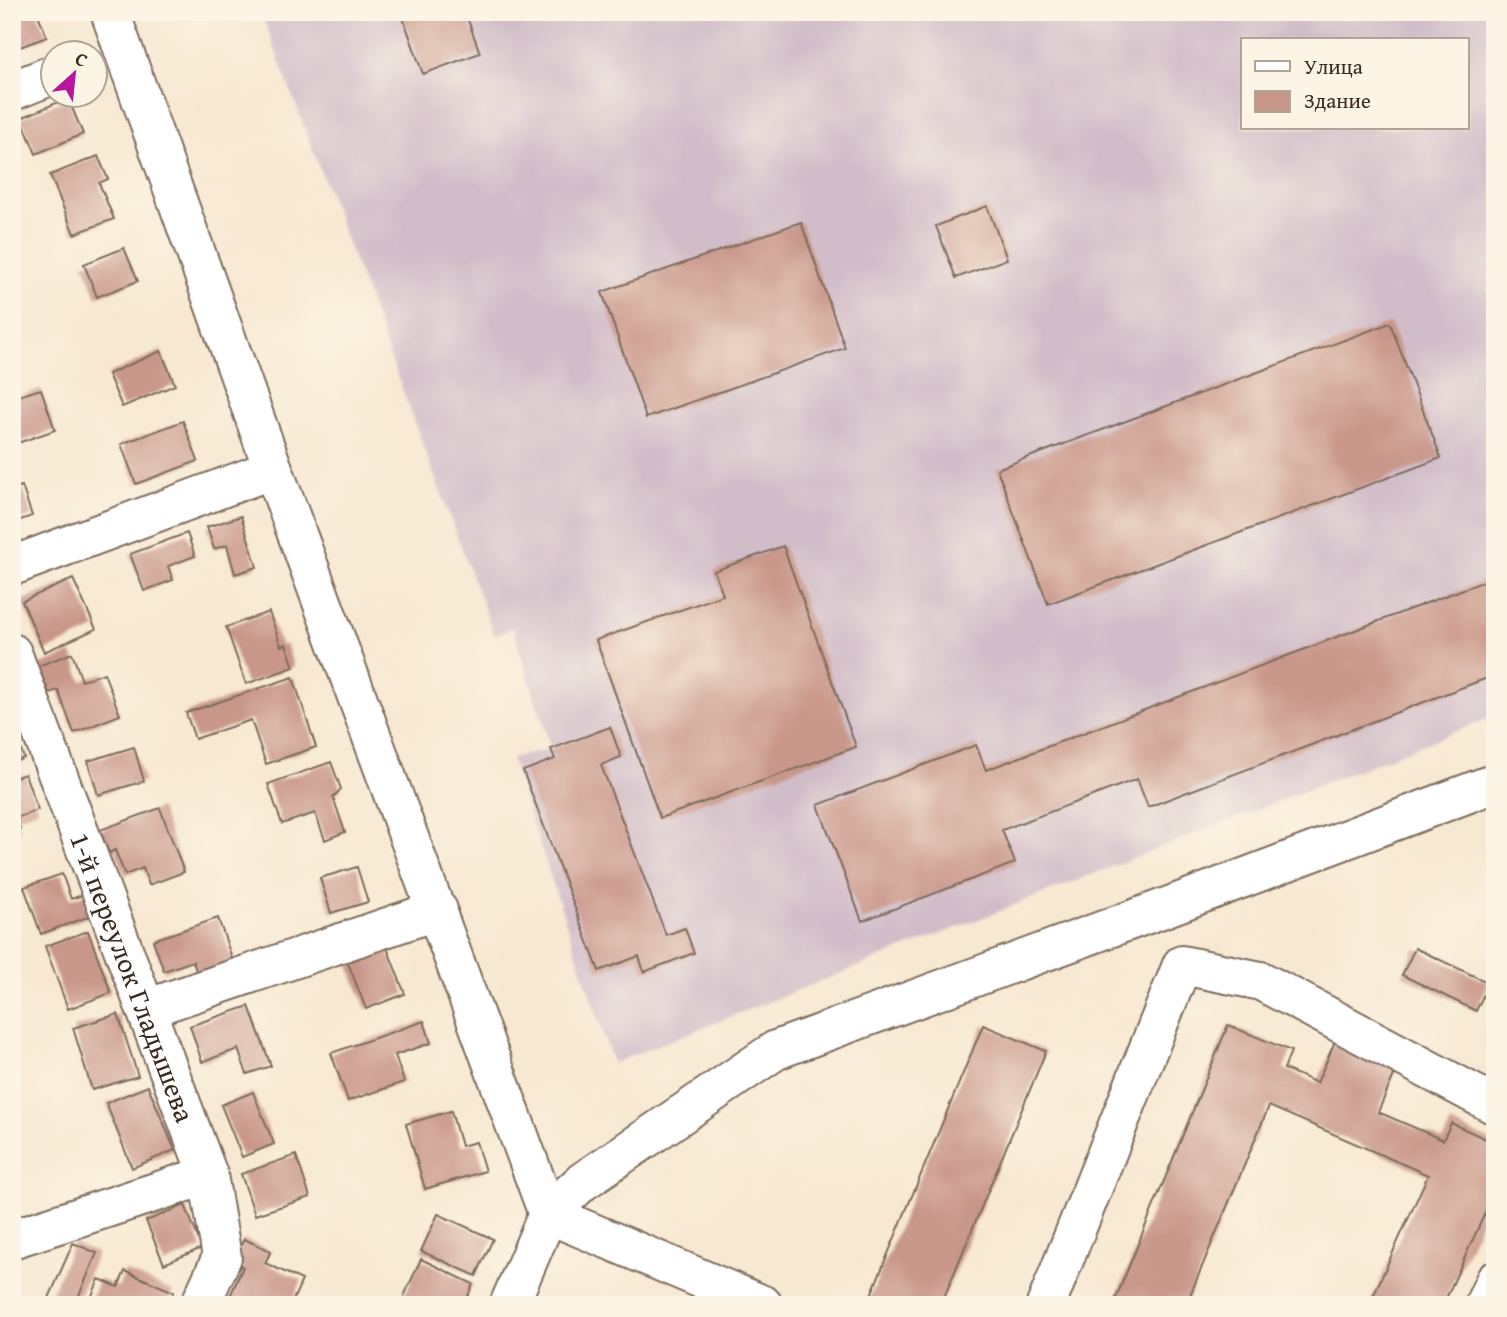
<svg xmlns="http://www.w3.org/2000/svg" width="1507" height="1317" viewBox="0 0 1507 1317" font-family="'Gentium Book Plus',serif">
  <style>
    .industrial { fill: #d1bdc9; fill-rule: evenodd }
    .building { fill: #c9978a }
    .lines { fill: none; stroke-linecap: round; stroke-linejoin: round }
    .minor-casing { stroke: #7d6c5d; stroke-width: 42 }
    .minor { stroke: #fff; stroke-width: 38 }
    .labels { text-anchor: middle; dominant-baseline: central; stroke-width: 5; stroke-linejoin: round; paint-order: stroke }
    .street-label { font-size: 28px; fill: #3b2a1e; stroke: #fcf5e5 }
  </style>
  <rect width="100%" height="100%" fill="#fcf5e5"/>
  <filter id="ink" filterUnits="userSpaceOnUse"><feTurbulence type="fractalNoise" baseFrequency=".0143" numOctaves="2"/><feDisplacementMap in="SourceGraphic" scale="14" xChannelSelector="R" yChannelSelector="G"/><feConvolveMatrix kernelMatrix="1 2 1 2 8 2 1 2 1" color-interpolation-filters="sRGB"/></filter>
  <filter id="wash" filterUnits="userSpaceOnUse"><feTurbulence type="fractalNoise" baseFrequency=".00686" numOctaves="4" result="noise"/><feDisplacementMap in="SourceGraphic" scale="28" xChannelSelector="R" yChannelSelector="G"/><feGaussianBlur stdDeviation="1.57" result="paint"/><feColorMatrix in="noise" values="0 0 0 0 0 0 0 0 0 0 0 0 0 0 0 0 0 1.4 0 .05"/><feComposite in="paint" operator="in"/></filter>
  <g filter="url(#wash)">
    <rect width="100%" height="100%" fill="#f7e8d1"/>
    <!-- industrial -->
    <path class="industrial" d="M 261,12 L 1495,12 L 1495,716 L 613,1063 L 511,758 L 551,749 L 513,628 L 494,635 ZM 1243,40 L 1467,40 L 1467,128 L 1243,128 Z"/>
    <g id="blocks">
      <!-- building -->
      <path class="building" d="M 12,12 L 37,12 L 47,37 L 12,50 Z
        M 401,12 L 465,12 L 480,53 L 423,74 Z
        M 68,98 L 83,134 L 36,154 L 21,118 Z
        M 98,156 L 108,179 L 99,183 L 114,219 L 74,234 L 50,175 Z
        M 987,206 L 1007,259 L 956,278 L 936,226 Z
        M 801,222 L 845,348 L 646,418 L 602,292 Z
        M 124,248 L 138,281 L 97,297 L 84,264 Z
        M 1390,323 L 1441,458 L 1048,604 L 997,469 Z
        M 161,351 L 175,385 L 122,407 L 108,374 Z
        M 41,389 L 55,430 L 12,445 L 12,398 Z
        M 183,421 L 198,461 L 136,484 L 121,444 Z
        M 22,486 L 32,516 L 12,523 L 12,489 Z
        M 241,516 L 257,567 L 235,574 L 227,545 L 214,549 L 207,527 Z
        M 187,533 L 195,556 L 168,566 L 173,580 L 144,591 L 130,554 Z
        M 783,546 L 856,747 L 660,818 L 596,640 L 723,595 L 714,571 Z
        M 1495,577 L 1495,675 L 1148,807 L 1137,779 L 1002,830 L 1015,863 L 862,921 L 818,805 L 976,745 L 986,770 Z
        M 73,579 L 96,629 L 44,652 L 22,601 Z
        M 269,612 L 281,646 L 286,644 L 294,667 L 246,684 L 226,627 Z
        M 72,653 L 82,681 L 104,673 L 120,715 L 74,733 L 58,690 L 49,693 L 38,666 Z
        M 293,677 L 316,747 L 266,764 L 251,720 L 195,739 L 186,713 Z
        M 610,727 L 621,757 L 601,765 L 666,935 L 685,928 L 694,953 L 644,972 L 639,956 L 599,971 L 523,771 L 555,759 L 551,749 Z
        M 12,728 L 24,758 L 12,763 Z
        M 134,747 L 144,781 L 98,795 L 88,761 Z
        M 331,762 L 341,789 L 333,797 L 345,832 L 325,840 L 315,813 L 282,824 L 268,784 Z
        M 25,774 L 38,810 L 16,818 L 20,829 L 12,832 L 12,779 Z
        M 160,808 L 184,872 L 149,885 L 143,868 L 125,875 L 115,850 L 109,853 L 100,830 Z
        M 357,867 L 368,902 L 331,913 L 320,878 Z
        M 62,874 L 71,899 L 85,894 L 93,915 L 41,934 L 24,887 Z
        M 218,918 L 234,964 L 198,977 L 193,961 L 164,971 L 153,940 Z
        M 88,931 L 111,993 L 68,1009 L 45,946 Z
        M 384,940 L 405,994 L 366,1009 L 345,955 Z
        M 1415,948 L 1489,983 L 1476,1011 L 1402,975 Z
        M 249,1006 L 271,1066 L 247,1074 L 238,1049 L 202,1062 L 190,1026 Z
        M 118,1014 L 138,1076 L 92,1090 L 73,1028 Z
        M 424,1021 L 431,1043 L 395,1055 L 404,1082 L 348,1101 L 331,1053 Z
        M 983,1025 L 1046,1051 L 941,1305 L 875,1305 L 868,1302 Z
        M 1228,1025 L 1291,1051 L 1284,1069 L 1317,1083 L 1336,1039 L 1398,1066 L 1378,1112 L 1443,1140 L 1451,1123 L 1495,1143 L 1495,1191 L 1443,1305 L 1369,1305 L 1428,1175 L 1269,1106 L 1186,1305 L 1113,1305 Z
        M 148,1086 L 175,1150 L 132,1168 L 106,1103 Z
        M 253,1092 L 274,1144 L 242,1157 L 221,1105 Z
        M 451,1111 L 461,1146 L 476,1142 L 485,1171 L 425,1189 L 406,1124 Z
        M 296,1155 L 310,1197 L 255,1215 L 241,1174 Z
        M 185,1205 L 202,1248 L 164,1264 L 146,1221 Z
        M 438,1214 L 493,1239 L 476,1276 L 421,1251 Z
        M 244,1239 L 271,1251 L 265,1263 L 302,1280 L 291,1305 L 226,1305 L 243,1267 L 233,1262 Z
        M 73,1243 L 97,1253 L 75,1305 L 46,1305 Z
        M 421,1259 L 473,1284 L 464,1305 L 400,1305 Z
        M 125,1271 L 174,1292 L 168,1305 L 88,1305 L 99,1279 L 118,1287 Z"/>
    </g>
  </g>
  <g filter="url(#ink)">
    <use href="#blocks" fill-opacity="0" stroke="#7d6c5d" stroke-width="2"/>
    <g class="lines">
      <defs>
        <g id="minor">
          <path d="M 110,12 L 273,469 L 548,1214"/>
          <path d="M 12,91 L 52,75"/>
          <path d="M 12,566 L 273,469"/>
          <path id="s1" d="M 12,653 L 208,1175 L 222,1257 L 200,1305"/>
          <path d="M 146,1009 L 438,910"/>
          <path d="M 548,1214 L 763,1305"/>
          <path d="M 12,1239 L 208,1175"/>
          <path d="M 509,1305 L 548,1214 L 582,1182 L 776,1050 L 1164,908 L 1495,783"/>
          <path d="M 1046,1305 L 1182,965 L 1261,981 L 1495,1105"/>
          <path d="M 1484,1305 L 1495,1281"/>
        </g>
      </defs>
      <!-- minor casing -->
      <use href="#minor" class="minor-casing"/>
      <!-- minor -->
      <use href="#minor" class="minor"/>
    </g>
  </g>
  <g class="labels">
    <!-- street labels -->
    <g class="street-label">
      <text stroke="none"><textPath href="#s1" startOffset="346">1-й переулок Гладышева</textPath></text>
    </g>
  </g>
  <!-- margin -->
  <rect width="1507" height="1317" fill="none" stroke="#fcf5e5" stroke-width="42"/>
  <!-- legend -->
  <rect x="1241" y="38" width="228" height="91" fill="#fcf5e5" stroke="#afa495" stroke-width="2"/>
  <rect x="1255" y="61" width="35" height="10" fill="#ffffff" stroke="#afa495" stroke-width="2"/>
  <text x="1304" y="74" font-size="21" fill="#3b2a1e">Улица</text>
  <rect x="1255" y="91" width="35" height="21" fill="#c9978a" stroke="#afa495" stroke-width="2"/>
  <text x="1304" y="108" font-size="21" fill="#3b2a1e">Здание</text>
  <!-- north arrow -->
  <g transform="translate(74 74) rotate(27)"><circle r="33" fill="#fcf5e5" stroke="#afa495" stroke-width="2"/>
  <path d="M0-5L12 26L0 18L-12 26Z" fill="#b5179e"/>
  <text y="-10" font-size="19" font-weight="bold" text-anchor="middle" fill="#3b2a1e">С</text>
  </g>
</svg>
